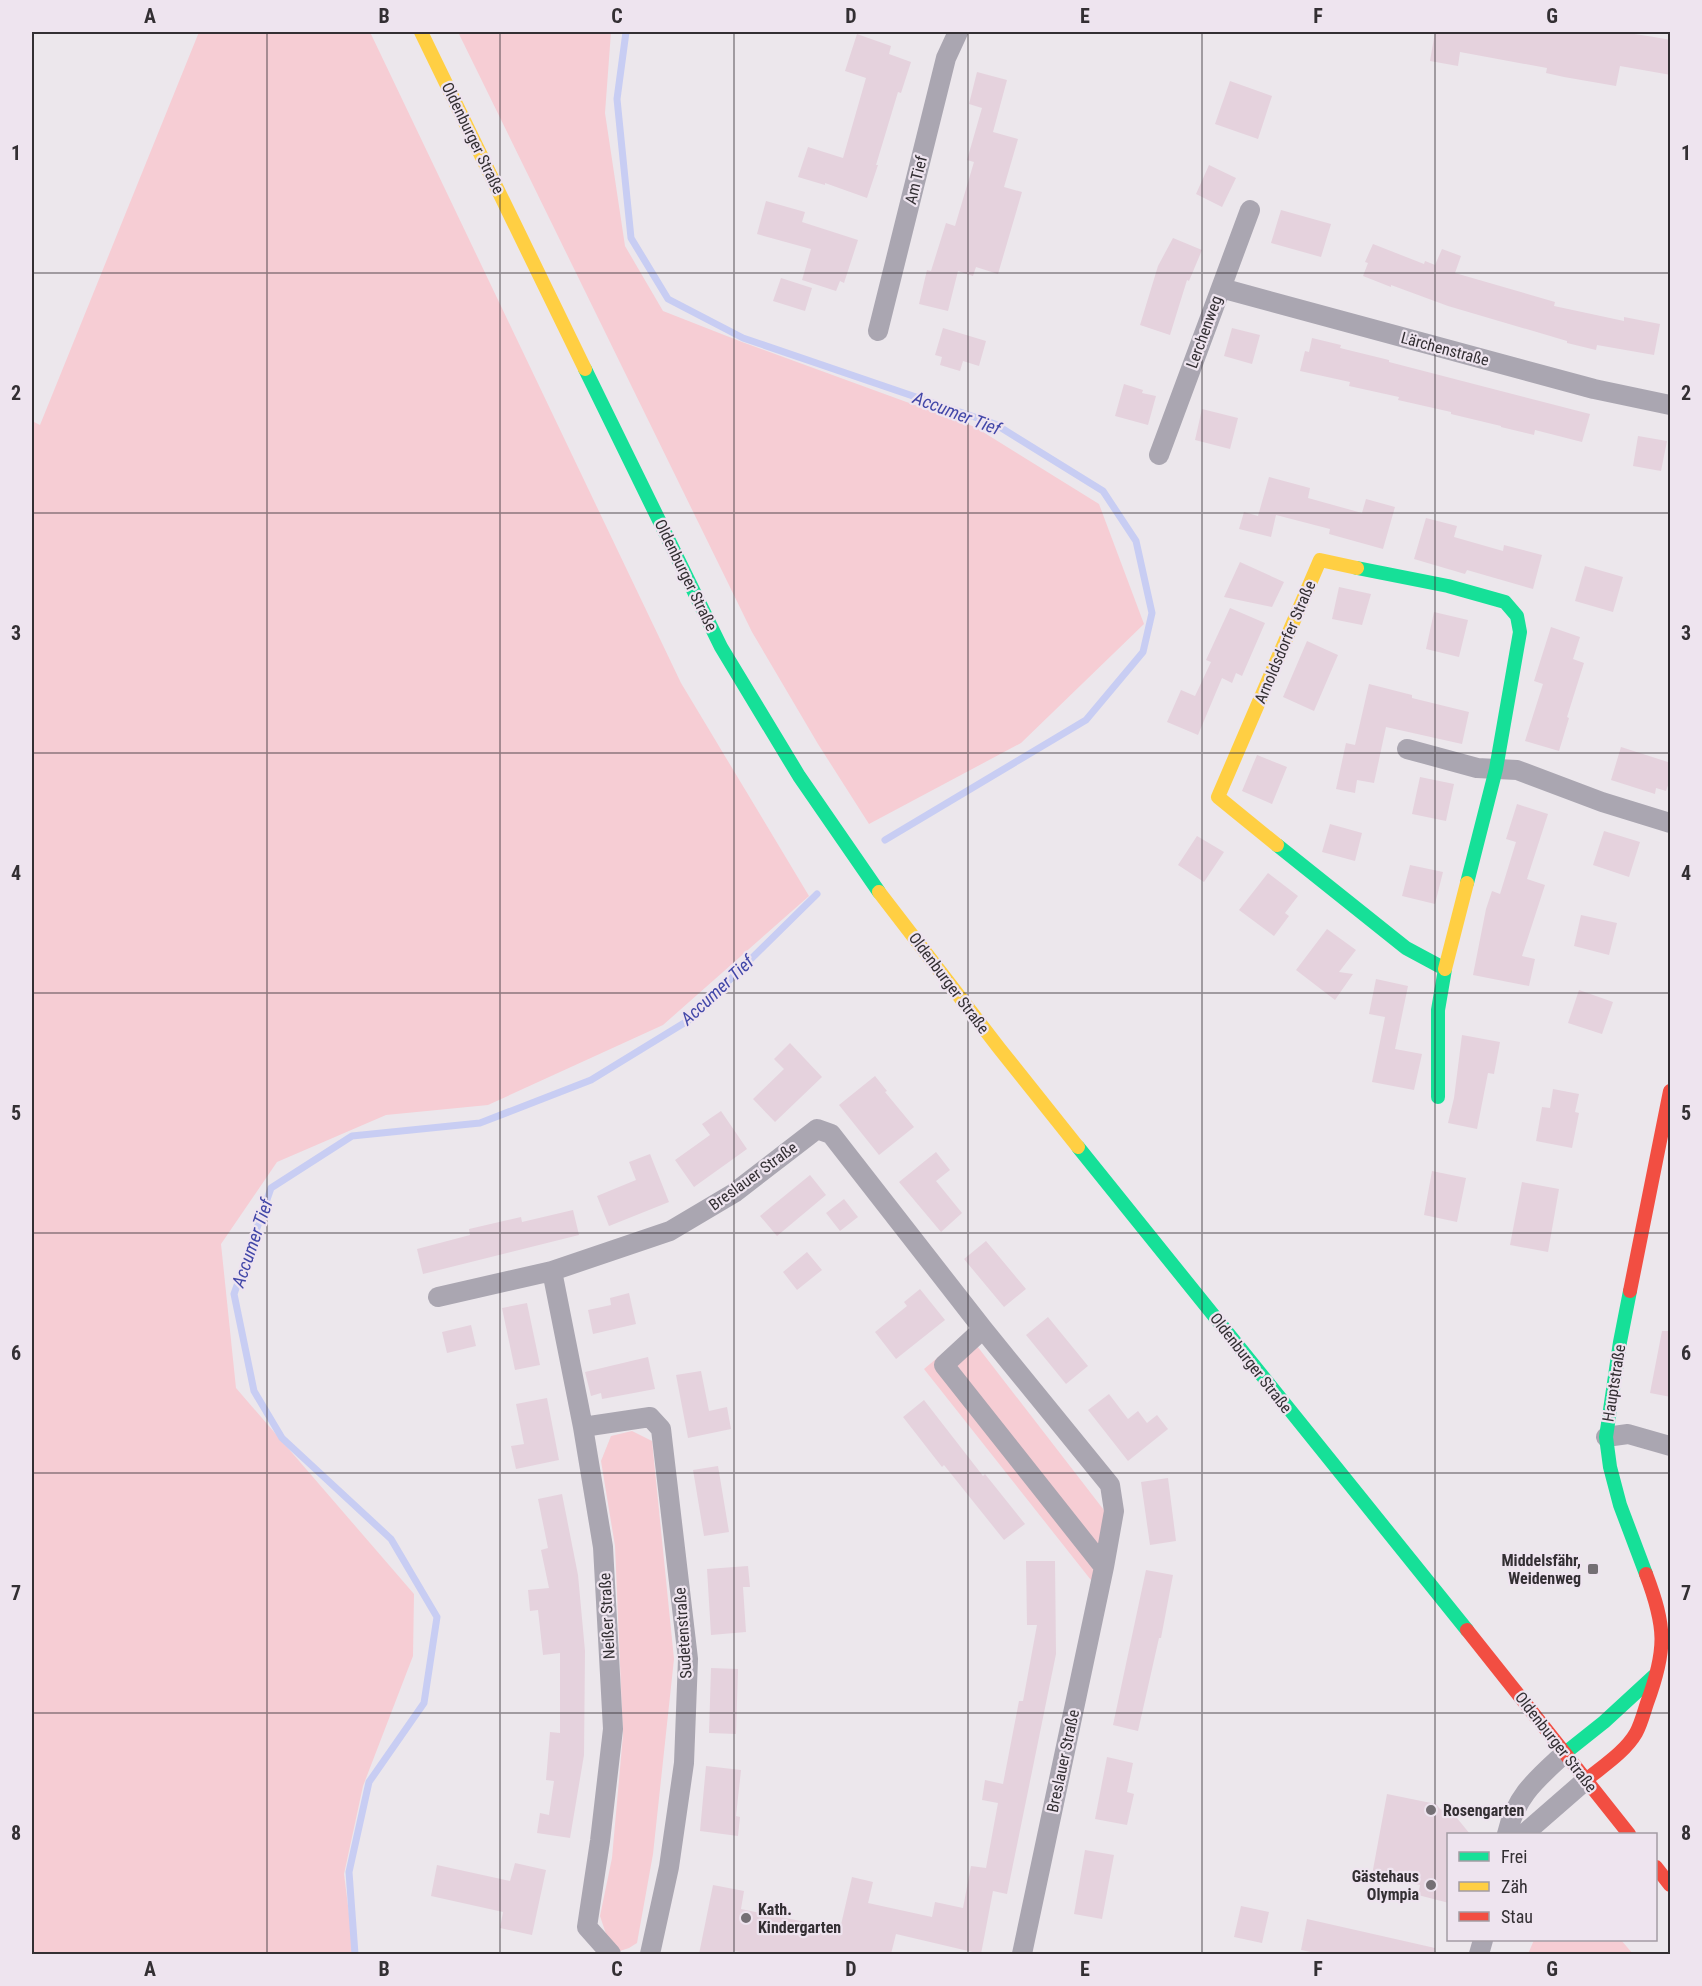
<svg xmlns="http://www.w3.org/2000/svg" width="1702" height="1986" viewBox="0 0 1702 1986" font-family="'Roboto Condensed',sans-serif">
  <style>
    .green { fill: #f6cdd4 }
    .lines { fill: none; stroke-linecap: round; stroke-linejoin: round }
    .stream { stroke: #c8cdf3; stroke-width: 7 }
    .building { fill: #e5d2dd }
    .street { stroke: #aaa6b1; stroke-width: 20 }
    .fast { stroke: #16e098; stroke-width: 14 }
    .slow { stroke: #ffcf43; stroke-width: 14 }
    .jam { stroke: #f24e42; stroke-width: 14 }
    .grid { fill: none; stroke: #332f33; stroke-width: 1.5; stroke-opacity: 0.55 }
    .poi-dot { fill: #746f74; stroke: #eee4ef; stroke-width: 2 }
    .labels { text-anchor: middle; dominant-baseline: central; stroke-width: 4.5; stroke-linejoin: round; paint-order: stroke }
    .street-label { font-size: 16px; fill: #332f33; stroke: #eee4ef }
    .poi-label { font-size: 16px; font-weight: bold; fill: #332f33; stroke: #eee4ef; text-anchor: end }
    .water-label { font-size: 18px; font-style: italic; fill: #4247a8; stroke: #eee4ef }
    .neatline { fill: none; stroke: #332f33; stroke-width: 2 }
    .grid-label { font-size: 20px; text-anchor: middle; font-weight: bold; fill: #332f33 }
  </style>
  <rect width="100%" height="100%" fill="#ece7ec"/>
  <!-- green -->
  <path class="green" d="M 199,32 L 370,32 L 681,683 L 809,896 L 663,1025 L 488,1105 L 386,1115 L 277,1162 L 221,1244 L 236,1388 L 414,1594 L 413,1656 L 363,1786 L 344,1874 L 354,1954 L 32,1954 L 32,421 L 40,425 Z
    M 458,32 L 611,32 L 605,113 L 625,246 L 663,311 L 742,342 L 975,427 L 1099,504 L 1144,624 L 1021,743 L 869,824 L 818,744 L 752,632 Z
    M 967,1333 L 1117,1527 L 1102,1594 L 924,1369 Z
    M 632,1431 L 652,1441 L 674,1659 L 653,1854 L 637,1943 L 629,1948 L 620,1951 L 607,1937 L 600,1916 L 612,1858 L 623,1735 L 615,1546 L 601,1461 L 611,1436 Z
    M 1534,1940 L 1621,1940 L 1633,1954 L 1528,1954 Z"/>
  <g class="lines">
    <!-- stream -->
    <path class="stream" d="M 626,32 L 617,99 L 631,238 L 668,299 L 743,338 L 995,424 L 1103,491 L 1136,541 L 1152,613 L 1143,652 L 1086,720 L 885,840
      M 355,1954 L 349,1872 L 369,1782 L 424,1703 L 437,1617 L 391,1539 L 282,1438 L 254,1391 L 234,1294 L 271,1188 L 352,1136 L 480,1123 L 591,1080 L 689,1020 L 817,894"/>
  </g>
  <!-- building -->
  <path class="building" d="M 1435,32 L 1621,32 L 1654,37 L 1671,40 L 1671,75 L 1620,66 L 1616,86 L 1564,77 L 1546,73 L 1547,68 L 1460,52 L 1458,66 L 1430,61 Z
    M 857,34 L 891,46 L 889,54 L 911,62 L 901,93 L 898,92 L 876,165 L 878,165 L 867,198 L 825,183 L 825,185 L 798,177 L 808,147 L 843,158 L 866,78 L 845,71 Z
    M 977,72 L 1007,80 L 993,132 L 1018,139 L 1004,187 L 1022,192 L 998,274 L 976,267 L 973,276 L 958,271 L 948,311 L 919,304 L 927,270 L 931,271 L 946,223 L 955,226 L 974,162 L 967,160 L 982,108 L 969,104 Z
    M 1230,81 L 1272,96 L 1258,139 L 1215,124 Z
    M 1209,165 L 1236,178 L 1222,207 L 1196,194 Z
    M 766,201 L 805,212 L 802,222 L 858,240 L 844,283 L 840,281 L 836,291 L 802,280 L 811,249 L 757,234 Z
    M 1281,210 L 1331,224 L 1321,257 L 1271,243 Z
    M 1173,238 L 1202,250 L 1189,281 L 1187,280 L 1170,335 L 1140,325 L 1158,266 Z
    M 1373,244 L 1424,264 L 1425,261 L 1435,265 L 1442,249 L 1461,256 L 1455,273 L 1555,302 L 1554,306 L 1624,321 L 1624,317 L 1660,324 L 1654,355 L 1597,345 L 1596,350 L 1567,343 L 1567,341 L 1448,306 L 1391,285 L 1391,287 L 1363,276 L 1368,263 L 1365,262 Z
    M 781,278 L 812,288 L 805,311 L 773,301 Z
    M 943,328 L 986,341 L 979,366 L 963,361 L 960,371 L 940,365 L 942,357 L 935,355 Z
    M 1232,328 L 1260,335 L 1252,364 L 1224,356 Z
    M 1312,338 L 1341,345 L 1340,348 L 1389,360 L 1389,362 L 1590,414 L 1582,442 L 1535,430 L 1534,435 L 1501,427 L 1501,426 L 1451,414 L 1451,412 L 1398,400 L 1399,397 L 1349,386 L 1350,382 L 1300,371 L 1305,351 L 1309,352 Z
    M 1124,384 L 1143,390 L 1142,393 L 1156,396 L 1148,425 L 1115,416 Z
    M 1202,409 L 1238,418 L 1230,449 L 1195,440 Z
    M 1638,436 L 1667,441 L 1661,471 L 1633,466 Z
    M 1269,477 L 1310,488 L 1308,498 L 1362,513 L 1366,499 L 1395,507 L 1383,549 L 1329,534 L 1330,529 L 1276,515 L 1271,537 L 1239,529 L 1244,512 L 1258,516 Z
    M 1426,518 L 1457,526 L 1454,537 L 1503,551 L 1504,545 L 1542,555 L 1533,589 L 1467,570 L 1465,574 L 1414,559 Z
    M 1240,562 L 1284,582 L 1272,607 L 1224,597 Z
    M 1585,566 L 1623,577 L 1613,612 L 1575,601 Z
    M 1339,587 L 1371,594 L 1362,625 L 1332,619 Z
    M 1230,608 L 1265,623 L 1242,676 L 1236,673 L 1232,683 L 1222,678 L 1198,735 L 1167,722 L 1181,690 L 1195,696 L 1211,662 L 1206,660 Z
    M 1434,612 L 1468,620 L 1459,657 L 1426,649 Z
    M 1551,627 L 1580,637 L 1573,659 L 1584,663 L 1567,717 L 1569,718 L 1559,751 L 1525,741 L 1543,684 L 1534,681 Z
    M 1307,641 L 1338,655 L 1314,711 L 1283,697 Z
    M 1369,684 L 1412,695 L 1412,698 L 1469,712 L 1462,744 L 1386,727 L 1374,783 L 1357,780 L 1355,793 L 1336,789 L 1346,743 L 1355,745 Z
    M 1621,747 L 1671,763 L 1671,777 L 1666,791 L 1656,788 L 1655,794 L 1611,780 Z
    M 1257,755 L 1287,767 L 1272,804 L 1242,791 Z
    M 1420,777 L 1454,784 L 1446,821 L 1412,814 Z
    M 1517,804 L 1548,814 L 1527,879 L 1545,885 L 1522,956 L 1535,959 L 1529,986 L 1473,975 L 1486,909 L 1492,891 L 1500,894 L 1516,842 L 1506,839 Z
    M 1330,824 L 1362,833 L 1355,861 L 1322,852 Z
    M 1604,831 L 1640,842 L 1629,877 L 1593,865 Z
    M 1197,836 L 1224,852 L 1204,882 L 1178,865 Z
    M 1410,865 L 1443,872 L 1435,904 L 1402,896 Z
    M 1268,873 L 1298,896 L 1285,913 L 1289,916 L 1274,936 L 1239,910 Z
    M 1581,915 L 1617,923 L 1609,955 L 1574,946 Z
    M 1327,929 L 1356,950 L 1339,972 L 1353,974 L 1335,1000 L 1296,970 Z
    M 1376,979 L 1408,986 L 1395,1049 L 1422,1054 L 1414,1090 L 1372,1082 L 1385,1017 L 1369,1014 Z
    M 1579,990 L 1613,1002 L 1602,1034 L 1568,1023 Z
    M 1462,1035 L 1500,1042 L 1494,1074 L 1488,1073 L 1477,1129 L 1448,1123 L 1454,1098 Z
    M 790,1043 L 822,1077 L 775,1122 L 753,1099 L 784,1069 L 774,1059 Z
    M 875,1076 L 887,1091 L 885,1092 L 914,1127 L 879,1155 L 839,1105 Z
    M 1553,1089 L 1579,1094 L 1575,1112 L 1579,1113 L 1572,1148 L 1536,1141 L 1542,1107 L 1550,1108 Z
    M 721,1111 L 747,1149 L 694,1187 L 675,1160 L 710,1135 L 702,1124 Z
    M 936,1152 L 950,1170 L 936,1181 L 962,1213 L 941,1232 L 899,1182 Z
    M 650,1154 L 669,1202 L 609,1226 L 597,1196 L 636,1180 L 629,1162 Z
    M 1432,1171 L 1466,1178 L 1457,1222 L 1424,1215 Z
    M 810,1175 L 826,1195 L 777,1236 L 760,1216 Z
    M 1522,1182 L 1559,1189 L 1548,1252 L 1510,1245 Z
    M 844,1199 L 858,1217 L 840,1231 L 826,1213 Z
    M 573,1210 L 579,1235 L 423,1274 L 417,1249 L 470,1235 L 469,1229 L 521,1217 L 522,1222 Z
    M 986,1241 L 1026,1289 L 1004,1307 L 964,1259 Z
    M 807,1252 L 822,1270 L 797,1290 L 783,1272 Z
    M 920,1289 L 945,1320 L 896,1359 L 875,1332 L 907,1306 L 904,1302 Z
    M 629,1293 L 636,1324 L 593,1334 L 588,1310 L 611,1305 L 610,1298 Z
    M 527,1303 L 540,1365 L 515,1370 L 502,1308 Z
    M 1048,1317 L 1088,1366 L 1066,1384 L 1026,1335 Z
    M 471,1325 L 476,1346 L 447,1353 L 442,1332 Z
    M 1662,1331 L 1671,1331 L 1671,1397 L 1650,1393 Z
    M 648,1357 L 655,1389 L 602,1399 L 601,1393 L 591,1396 L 585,1372 Z
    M 701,1371 L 709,1411 L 727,1407 L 731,1429 L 688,1438 L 676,1375 Z
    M 1109,1394 L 1128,1419 L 1138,1411 L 1147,1423 L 1157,1415 L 1168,1429 L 1128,1461 L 1088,1410 Z
    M 547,1398 L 559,1460 L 516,1469 L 511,1446 L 524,1444 L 516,1404 Z
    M 924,1400 L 983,1476 L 985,1474 L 1025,1524 L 1004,1540 L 944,1465 L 942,1467 L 903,1417 Z
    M 718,1466 L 729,1532 L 704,1536 L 693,1470 Z
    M 1168,1478 L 1176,1541 L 1150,1545 L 1141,1482 Z
    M 562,1494 L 578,1575 L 585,1651 L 584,1755 L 570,1838 L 537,1833 L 540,1813 L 549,1815 L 554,1781 L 546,1780 L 550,1732 L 560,1733 L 560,1653 L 543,1655 L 538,1610 L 530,1611 L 528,1590 L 549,1588 L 541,1550 L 548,1548 L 538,1499 Z
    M 1026,1561 L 1055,1561 L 1056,1654 L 1007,1894 L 993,1891 L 981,1954 L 896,1934 L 891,1954 L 754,1954 L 734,1951 L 733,1954 L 699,1954 L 713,1885 L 744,1891 L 741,1909 L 840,1929 L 852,1877 L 873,1882 L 868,1903 L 932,1917 L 935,1902 L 963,1908 L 971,1866 L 986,1868 L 998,1803 L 982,1800 L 985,1780 L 1003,1784 L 1019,1701 L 1023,1701 L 1037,1625 L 1027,1625 Z
    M 748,1566 L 750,1587 L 743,1587 L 746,1632 L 711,1635 L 707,1569 Z
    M 1146,1570 L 1173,1575 L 1161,1638 L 1159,1638 L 1138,1731 L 1113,1725 Z
    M 711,1668 L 738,1669 L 736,1734 L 709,1733 Z
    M 1107,1757 L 1133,1763 L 1127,1792 L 1134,1794 L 1127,1825 L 1095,1819 Z
    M 706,1766 L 741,1770 L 736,1816 L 740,1817 L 738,1836 L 700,1831 Z
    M 1387,1794 L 1436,1804 L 1440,1809 L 1452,1812 L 1470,1834 L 1449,1834 L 1449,1903 L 1418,1895 L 1420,1885 L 1372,1875 Z
    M 1085,1850 L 1114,1855 L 1102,1919 L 1074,1914 Z
    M 515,1863 L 546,1870 L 532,1935 L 500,1928 L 503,1912 L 431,1896 L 437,1865 L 510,1881 Z
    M 1241,1906 L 1269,1912 L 1262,1943 L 1234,1937 Z
    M 1307,1919 L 1435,1948 L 1434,1954 L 1321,1954 L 1301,1950 Z"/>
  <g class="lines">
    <!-- street -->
    <path class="street" d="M 1221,288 L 1594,389 L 1670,405
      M 878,331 L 946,58 L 958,32
      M 1159,455 L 1250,210
      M 1407,749 L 1477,768 L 1517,770 L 1602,802 L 1670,823
      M 552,1271 L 583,1427 L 603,1547 L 613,1729 L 600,1841 L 587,1927 L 611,1954
      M 438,1297 L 552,1271 L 670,1231 L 734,1193 L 817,1129 L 831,1134 L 983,1329 L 1110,1485 L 1114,1511 L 1104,1567
      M 983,1329 L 944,1365 L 1104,1567 L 1022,1954
      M 583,1427 L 650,1417 L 661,1429 L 688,1659 L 684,1763 L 669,1867 L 650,1954
      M 1606,1437 L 1628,1434 L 1670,1446
      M 1507,1834 C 1516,1795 1537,1779 1565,1753
      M 1524,1834 L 1586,1780
      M 1479,1954 L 1483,1940"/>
    <!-- fast -->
    <path class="fast" d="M 585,369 L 721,647 L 799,776 L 879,892
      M 1357,568 L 1448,586 L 1505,602 L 1517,616 L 1520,632 L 1496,769 L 1467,883
      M 1277,845 L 1406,948 L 1445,969 L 1438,1010 L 1438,1097
      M 1078,1147 L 1467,1630
      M 1630,1291 L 1620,1342 L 1606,1437 L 1610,1467 L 1620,1505 L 1646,1574
      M 1565,1753 L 1604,1722 L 1654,1676"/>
    <!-- slow -->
    <path class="slow" d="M 421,32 L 585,369
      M 1277,845 L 1218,797 L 1320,560 L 1357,568
      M 879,892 L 999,1048 L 1078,1147
      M 1445,969 L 1467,883"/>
    <!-- jam -->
    <path class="jam" d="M 1630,1291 L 1670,1091
      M 1467,1630 L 1629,1834
      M 1586,1780 C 1603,1766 1625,1752 1636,1733 C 1641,1724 1644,1712 1647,1703 C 1667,1649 1666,1627 1646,1574
      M 1656,1867 L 1670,1885"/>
  </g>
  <!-- grid -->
  <path class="grid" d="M 267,32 L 267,1954M 500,32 L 500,1954M 734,32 L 734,1954M 968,32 L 968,1954M 1202,32 L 1202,1954M 1435,32 L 1435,1954M 32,273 L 1670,273M 32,513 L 1670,513M 32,753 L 1670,753M 32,993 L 1670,993M 32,1233 L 1670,1233M 32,1473 L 1670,1473M 32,1713 L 1670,1713"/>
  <!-- markers -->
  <g class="poi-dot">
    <rect x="1587" y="1563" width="12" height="12" rx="3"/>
    <circle cx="1431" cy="1810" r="6"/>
    <circle cx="1431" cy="1885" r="6"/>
    <circle cx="746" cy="1918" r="6"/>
  </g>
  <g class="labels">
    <!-- street labels -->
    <g class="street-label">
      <text transform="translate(473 138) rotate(64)">Oldenburger Straße</text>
      <text transform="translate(916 180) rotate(-76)">Am Tief</text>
      <text transform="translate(1204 332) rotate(-70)">Lerchenweg</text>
      <text transform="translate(1445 349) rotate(15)">Lärchenstraße</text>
      <text transform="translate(686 575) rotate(64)">Oldenburger Straße</text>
      <text transform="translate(1285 642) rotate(-67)">Arnoldsdorfer Straße</text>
      <text transform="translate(949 983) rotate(53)">Oldenburger Straße</text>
      <text transform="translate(753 1176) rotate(-36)">Breslauer Straße</text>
      <text transform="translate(1251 1363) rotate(52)">Oldenburger Straße</text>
      <text transform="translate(1614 1383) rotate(-81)">Hauptstraße</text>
      <text transform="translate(607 1616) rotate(-93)">Neißer Straße</text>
      <text transform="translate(683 1633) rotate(-94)">Sudetenstraße</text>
      <text transform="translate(1556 1742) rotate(52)">Oldenburger Straße</text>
      <text transform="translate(1063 1761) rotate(-78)">Breslauer Straße</text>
    </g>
    <!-- poi labels -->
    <g class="poi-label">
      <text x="1581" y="1560">Middelsfähr,<tspan x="1581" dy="18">Weidenweg</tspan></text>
      <text x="1443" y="1810" text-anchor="start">Rosengarten</text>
      <text x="1419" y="1876">Gästehaus<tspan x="1419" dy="18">Olympia</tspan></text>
      <text x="758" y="1909" text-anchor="start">Kath.<tspan x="758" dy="18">Kindergarten</tspan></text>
    </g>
    <!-- water labels -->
    <g class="water-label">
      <text transform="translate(957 413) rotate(21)">Accumer Tief</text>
      <text transform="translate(717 990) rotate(-43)">Accumer Tief</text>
      <text transform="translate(252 1243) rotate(-71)">Accumer Tief</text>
    </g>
  </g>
  <!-- border -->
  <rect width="1702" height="1986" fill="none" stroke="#eee4ef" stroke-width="66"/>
  <!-- legend -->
  <rect x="1447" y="1833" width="210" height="108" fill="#eee4ef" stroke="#a39ca4" stroke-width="1.5"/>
  <rect x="1459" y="1852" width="30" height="9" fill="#16e098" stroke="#a39ca4" stroke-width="1.5"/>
  <text x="1501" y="1863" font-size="18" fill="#332f33">Frei</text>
  <rect x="1459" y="1882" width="30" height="9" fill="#ffcf43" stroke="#a39ca4" stroke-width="1.5"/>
  <text x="1501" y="1893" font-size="18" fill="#332f33">Zäh</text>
  <rect x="1459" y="1912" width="30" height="9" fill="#f24e42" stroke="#a39ca4" stroke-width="1.5"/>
  <text x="1501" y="1923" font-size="18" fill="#332f33">Stau</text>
  <rect x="33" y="33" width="1636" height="1920" class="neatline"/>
  <g class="grid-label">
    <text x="150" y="23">A</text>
    <text x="384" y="23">B</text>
    <text x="617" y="23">C</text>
    <text x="851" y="23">D</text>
    <text x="1085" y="23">E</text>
    <text x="1318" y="23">F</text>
    <text x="1552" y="23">G</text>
    <text x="16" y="160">1</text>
    <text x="1686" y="160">1</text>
    <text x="16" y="400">2</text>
    <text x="1686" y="400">2</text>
    <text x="16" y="640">3</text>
    <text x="1686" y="640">3</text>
    <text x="16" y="880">4</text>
    <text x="1686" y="880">4</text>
    <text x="16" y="1120">5</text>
    <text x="1686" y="1120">5</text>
    <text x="16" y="1360">6</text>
    <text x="1686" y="1360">6</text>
    <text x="16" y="1600">7</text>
    <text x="1686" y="1600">7</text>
    <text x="16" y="1840">8</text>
    <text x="1686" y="1840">8</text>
    <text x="150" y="1976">A</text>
    <text x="384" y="1976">B</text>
    <text x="617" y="1976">C</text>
    <text x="851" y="1976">D</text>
    <text x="1085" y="1976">E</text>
    <text x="1318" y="1976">F</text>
    <text x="1552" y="1976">G</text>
  </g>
</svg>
